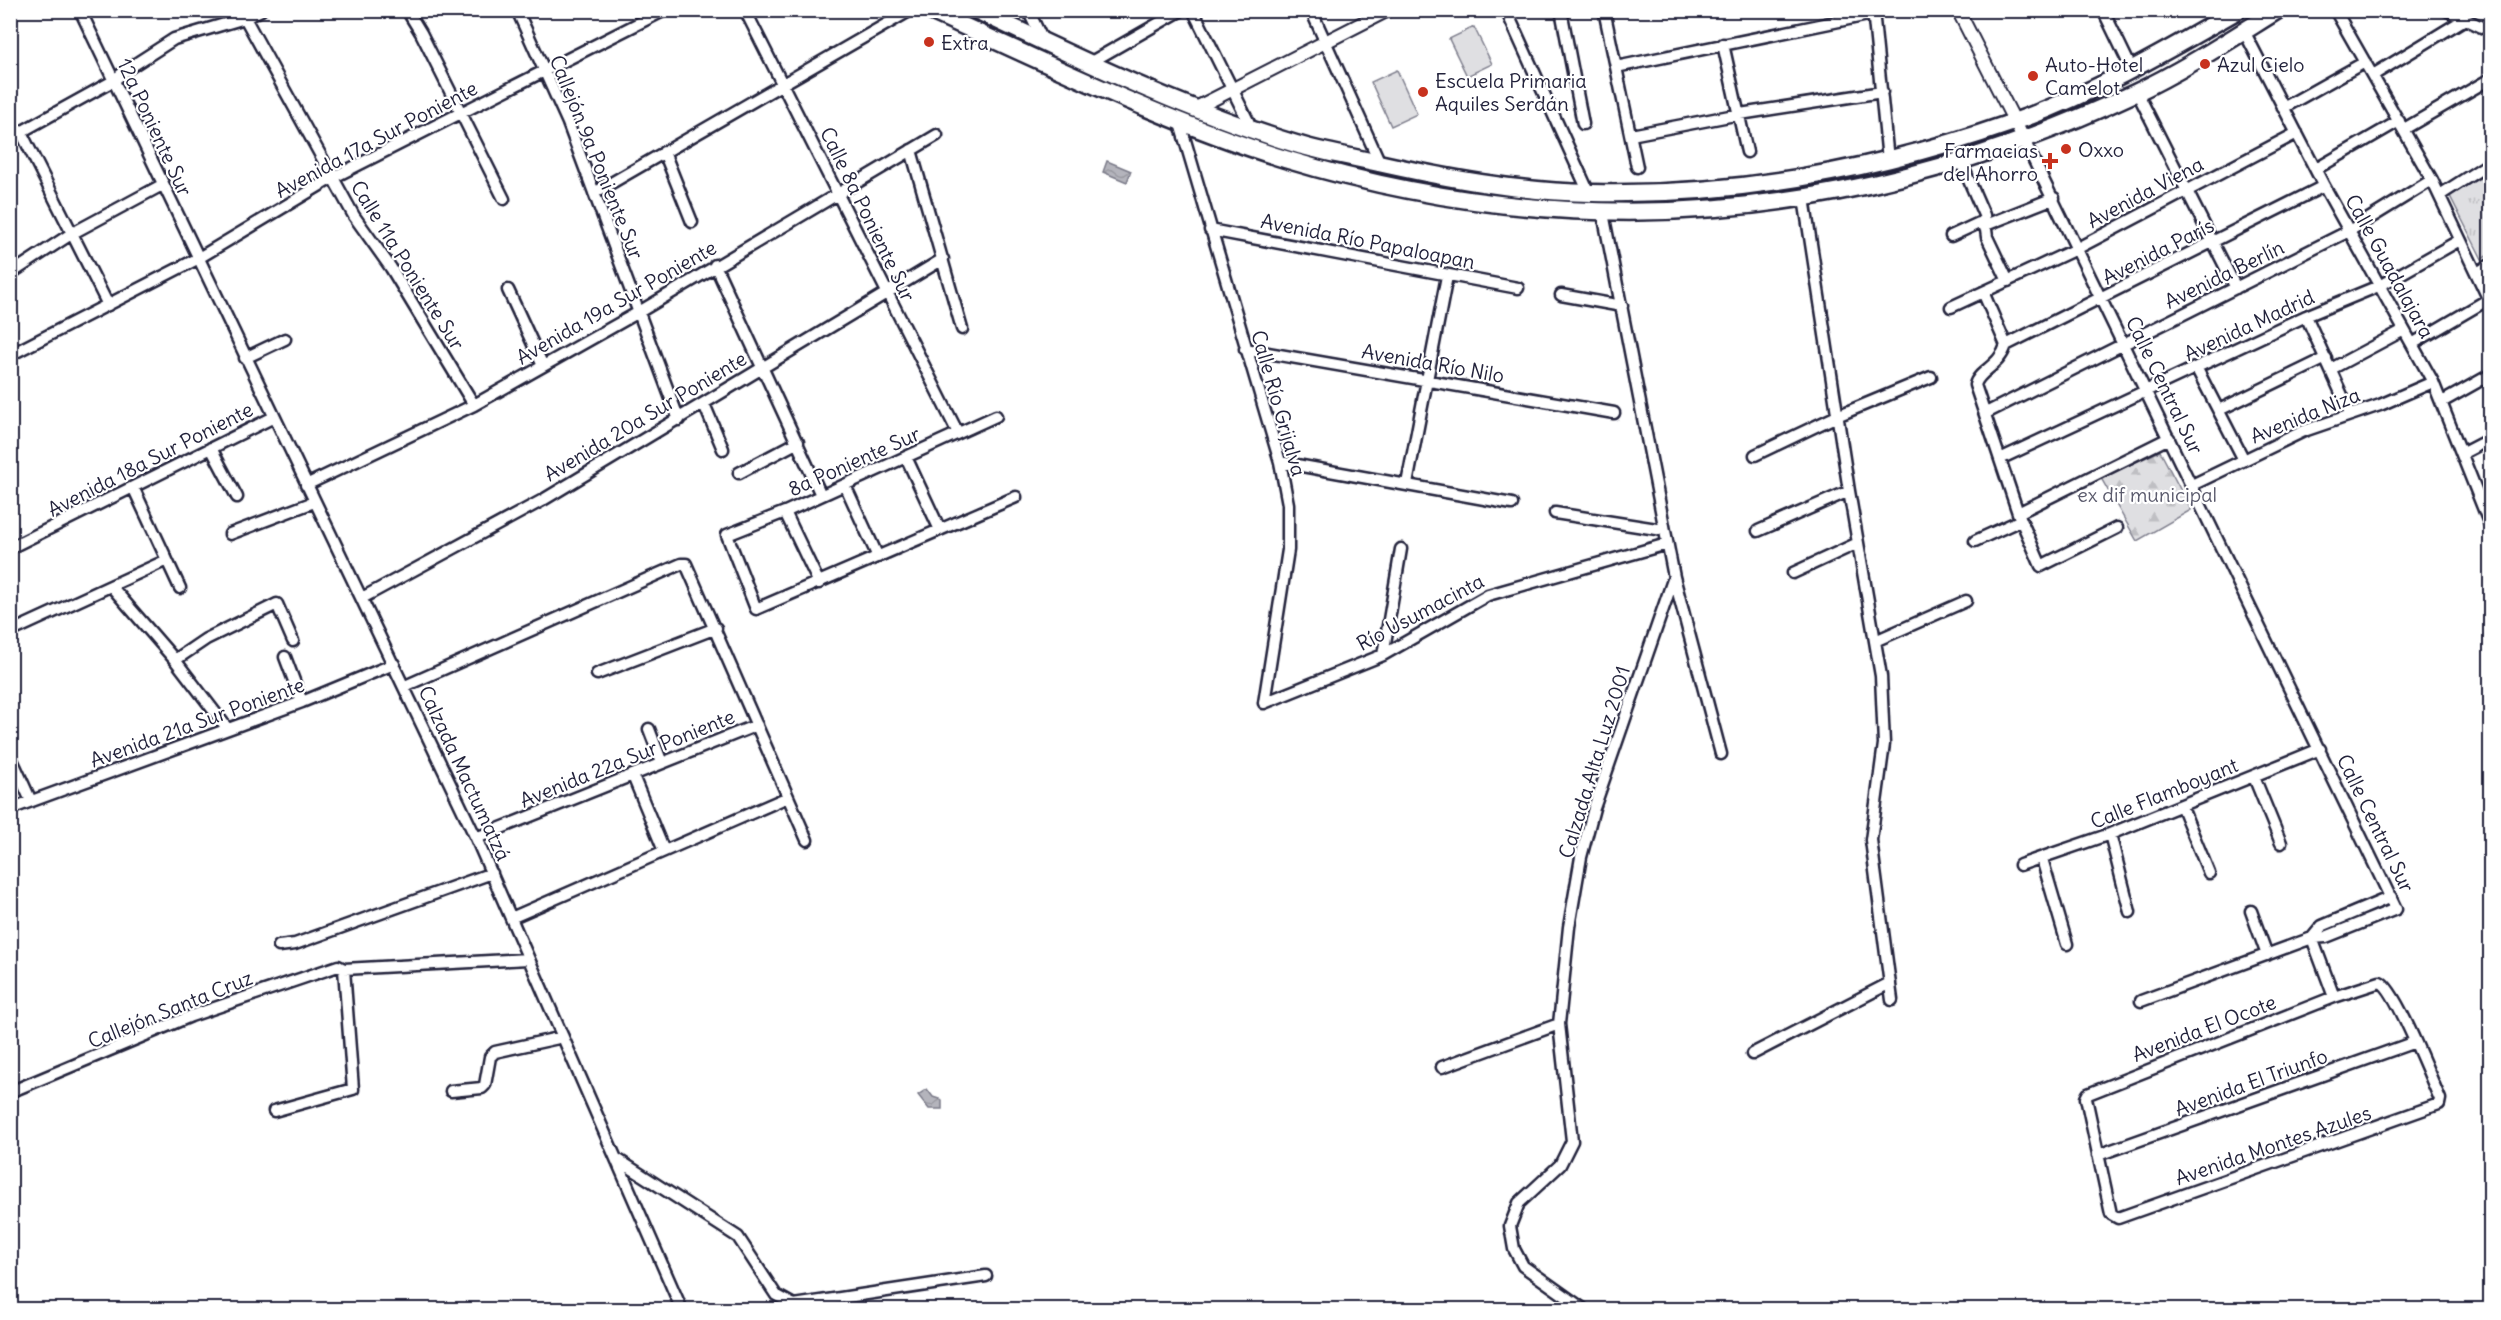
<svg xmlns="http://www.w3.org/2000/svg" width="2501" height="1320" viewBox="0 0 2501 1320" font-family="Delius,sans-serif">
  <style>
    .forest { fill: url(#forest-firs); stroke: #80808e; stroke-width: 1.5 }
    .park { fill: url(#park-tufts); stroke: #80808e; stroke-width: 1.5 }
    .garden { fill: #dfdfe2; stroke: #80808e; stroke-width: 1.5 }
    .water { fill: url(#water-waves); stroke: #7a7a88; stroke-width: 1.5 }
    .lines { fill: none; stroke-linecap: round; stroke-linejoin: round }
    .minor-casing { stroke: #22223b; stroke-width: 15 }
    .tertiary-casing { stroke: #22223b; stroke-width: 16 }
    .primary-casing { stroke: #22223b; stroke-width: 21 }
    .minor { stroke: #fff; stroke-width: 10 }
    .tertiary { stroke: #fff; stroke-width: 12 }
    .primary { stroke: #fff; stroke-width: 16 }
    .poi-dot { fill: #c8321e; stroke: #fff; stroke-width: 2 }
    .labels { text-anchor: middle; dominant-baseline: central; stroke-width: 4.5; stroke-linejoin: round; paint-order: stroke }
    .poi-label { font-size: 20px; fill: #22223b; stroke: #fff; text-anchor: start }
    .street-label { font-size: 20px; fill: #22223b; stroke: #fff }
    .park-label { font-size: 20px; fill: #5b5b6d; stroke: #fff }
  </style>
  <defs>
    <pattern id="forest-firs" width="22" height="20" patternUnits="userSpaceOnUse" patternTransform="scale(1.5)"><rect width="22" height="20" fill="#dfdfe2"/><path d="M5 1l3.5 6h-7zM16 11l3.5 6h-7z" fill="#bfbfc3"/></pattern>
    <pattern id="park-tufts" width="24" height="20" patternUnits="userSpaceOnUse" patternTransform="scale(1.5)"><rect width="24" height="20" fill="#dfdfe2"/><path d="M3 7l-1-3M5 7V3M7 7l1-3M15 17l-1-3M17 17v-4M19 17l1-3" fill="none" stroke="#bfbfc3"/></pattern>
    <pattern id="water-waves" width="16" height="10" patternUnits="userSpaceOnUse" patternTransform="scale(1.5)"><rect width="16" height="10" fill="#b4b4bc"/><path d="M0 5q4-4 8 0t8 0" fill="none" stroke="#9a9aa2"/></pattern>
  </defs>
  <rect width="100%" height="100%" fill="#fff"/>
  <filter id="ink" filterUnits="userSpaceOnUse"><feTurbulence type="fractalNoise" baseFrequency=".0167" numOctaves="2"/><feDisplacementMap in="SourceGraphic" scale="12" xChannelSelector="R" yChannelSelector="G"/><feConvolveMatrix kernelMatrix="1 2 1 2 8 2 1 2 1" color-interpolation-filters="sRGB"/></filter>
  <g filter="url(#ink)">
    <!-- forest -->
    <path class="forest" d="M 2160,451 L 2191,510 L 2137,541 L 2101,478 Z"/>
    <!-- park -->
    <path class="park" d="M 2490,173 L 2490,254 L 2482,259 L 2449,194 Z"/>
    <!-- garden -->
    <path class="garden" d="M 1474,27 L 1492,64 L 1467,76 L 1449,39 Z
      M 1397,70 L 1417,114 L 1391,126 L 1371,82 Z"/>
    <!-- water -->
    <path class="water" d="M 1107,161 L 1131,171 L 1127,182 L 1103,172 Z
      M 927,1089 L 933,1097 L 942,1100 L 942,1109 L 929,1109 L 918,1095 Z"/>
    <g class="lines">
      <defs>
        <path id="minor" d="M 80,10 L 476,838 L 682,1310
          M 407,10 L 421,33 L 504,199
          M 517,10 L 568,123 L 679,420
          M 745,10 L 958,433
          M 1028,10 L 1043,41
          M 1193,10 L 1252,129
          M 1311,10 L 1380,163
          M 1506,10 L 1589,193
          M 1561,10 L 1583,124
          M 1604,10 L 1637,167
          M 1873,10 L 1888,160
          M 2103,10 L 2132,70
          M 2335,10 L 2432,180 L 2490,302
          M 2446,10 L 2490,31
          M 245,18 L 354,216 L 391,268 L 474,405
          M 2244,31 L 2324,186 L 2433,382 L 2490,525
          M 1723,44 L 1747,152
          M 1091,62 L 1182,10
          M 1616,67 L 1873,14
          M 2373,75 L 2465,19
          M 2137,92 L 2236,288
          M 2283,108 L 2365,62
          M 1179,120 L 1280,462 L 1288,504 L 1288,550 L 1264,703
          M 2404,129 L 2490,79
          M 21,132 L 108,305
          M 1631,135 L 1740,114 L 1882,92
          M 10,138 L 113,81 L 129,68 L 174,39 L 245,18 L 261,10
          M 2024,140 L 2396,909 L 2326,937 L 2312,938 L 2141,1001
          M 911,150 L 962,329
          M 664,152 L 692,222
          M 1961,162 L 1984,215 L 1987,237 L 2008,281
          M 2316,169 L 2399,121
          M 594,193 L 911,10
          M 2440,195 L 2490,163
          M 1804,198 L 1849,491 L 1881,676 L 1884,744 L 1871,840 L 1892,1000
          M 1983,226 L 2054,198
          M 1210,230 L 1518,288
          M 1951,236 L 1979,223 L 1983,226
          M 715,265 L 821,495
          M 2477,273 L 2490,265
          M 10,274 L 71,234 L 162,185
          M 508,290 L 543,366
          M 1983,292 L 2006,345
          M 1561,295 L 1622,306
          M 1951,307 L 2076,249 L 2297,133
          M 2306,316 L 2351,415
          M 2412,344 L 2489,299
          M 2006,345 L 2324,186
          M 2006,345 C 2000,366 1978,371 1975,385 L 2018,513 L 2041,566 L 2117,528
          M 1245,349 L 1614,413
          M 10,355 L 197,259 L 332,178 L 665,10
          M 245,358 L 285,339
          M 2197,369 L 2244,460
          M 2331,369 L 2404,330
          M 2442,402 L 2490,375
          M 704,404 L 723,449
          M 2219,410 L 2326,358
          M 1986,413 L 2349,231 L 2432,180
          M 996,416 L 785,512 L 727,535 L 756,609 L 1016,497
          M 211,448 L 237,497
          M 2463,453 L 2490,439
          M 1755,455 L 1837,416 L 1931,377
          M 906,457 L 940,530
          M 2002,458 L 2306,316 L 2381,285 L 2460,240
          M 1280,462 L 1512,504
          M 739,473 L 798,442
          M 1407,484 L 1447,276
          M 306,485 L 474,405 L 639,312 L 937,135
          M 845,485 L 878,557
          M 2192,485 L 2304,431 L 2380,405 L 2433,382
          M 133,487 L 180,588
          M 785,512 L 819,583
          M 1555,513 L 1663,530
          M 2018,513 L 2169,438
          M 1758,531 L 1849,491
          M 230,534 L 314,502
          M 1975,541 L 2021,520
          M 10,548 L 274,417
          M 1793,573 L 1858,543
          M 1674,577 L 1721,754
          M 111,586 L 175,660 L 227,728
          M 362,598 L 543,500 L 943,259
          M 10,632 L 167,560
          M 1875,641 L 1966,601
          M 1383,655 L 1401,549
          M 285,657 L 302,702
          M 175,660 L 206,639 L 277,604 L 293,641
          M 597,674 L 716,628
          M 405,686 L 681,564 L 686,564 L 807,840
          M 1264,703 L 1383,655 L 1488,595 L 1667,544
          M 649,729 L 662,763
          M 10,755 L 31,801
          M 633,776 L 664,851
          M 2254,777 L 2281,843
          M 2181,805 L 2209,873
          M 10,809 L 302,702 L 394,664
          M 2110,834 L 2130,912
          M 476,838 L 757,725
          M 2042,859 L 2067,944
          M 2020,865 L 2110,834 L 2320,749
          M 2251,911 L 2267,955
          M 511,918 L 788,797
          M 2312,938 L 2322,926 L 2391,897
          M 2312,938 L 2334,997
          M 279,946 L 295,944 L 492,873
          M 2380,982 C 2395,987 2431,1079 2440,1099 L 2439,1104 L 2118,1218 L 2111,1214 L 2086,1098 L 2088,1094 L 2334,997 Z
          M 1752,1054 L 1890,983
          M 1442,1067 L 1559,1024
          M 451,1091 L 482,1088 L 485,1085 L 490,1057 L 495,1052 L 563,1037
          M 10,1092 L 191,1016 L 338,966 L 344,969 L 528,959
          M 274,1111 L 353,1089 L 344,969
          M 2098,1155 L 2415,1042
          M 617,1159 L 738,1237 L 776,1295 L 794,1305 L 986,1276
          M 1585,1310 L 1523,1266 L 1514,1249 L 1510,1226 L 1519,1203 L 1560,1165 L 1572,1141 L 1559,1024 L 1569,927 L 1581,857 L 1594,808 L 1674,577 L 1603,213"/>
        <path id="tertiary" d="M 1958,10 L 2024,140
          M 1196,108 L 1388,10"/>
        <path id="primary" d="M 928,10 C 1045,62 1162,121 1285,159 C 1578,248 1858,223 2135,93 C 2184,70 2231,39 2278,10
          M 976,10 C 1080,59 1186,111 1296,144 C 1322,152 1348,156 1374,162 C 1445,178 1519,192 1592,193 C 1734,196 1877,170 2011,123 C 2091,95 2165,52 2238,10"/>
      </defs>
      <!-- minor casing -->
      <use href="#minor" class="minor-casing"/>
      <!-- tertiary casing -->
      <use href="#tertiary" class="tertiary-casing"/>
      <!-- primary casing -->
      <use href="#primary" class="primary-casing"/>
      <!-- minor -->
      <use href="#minor" class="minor"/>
      <!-- tertiary -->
      <use href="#tertiary" class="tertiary"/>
      <!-- primary -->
      <use href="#primary" class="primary"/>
    </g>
  </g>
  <!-- markers -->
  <g class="poi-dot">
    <circle cx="929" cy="42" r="6"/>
    <circle cx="2205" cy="64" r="6"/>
    <circle cx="2033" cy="76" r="6"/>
    <circle cx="1423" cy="92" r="6"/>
    <circle cx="2066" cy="149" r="6"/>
    <path d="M2047 152h6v6h6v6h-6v6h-6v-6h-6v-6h6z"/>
  </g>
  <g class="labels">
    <!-- poi labels -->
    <g class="poi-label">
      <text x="941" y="42">Extra</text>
      <text x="2045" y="64">Auto-Hotel<tspan x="2045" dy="23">Camelot</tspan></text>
      <text x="2217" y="64">Azul Cielo</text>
      <text x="1435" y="80">Escuela Primaria<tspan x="1435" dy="23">Aquiles Serdán</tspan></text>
      <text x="2078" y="149">Oxxo</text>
      <text x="2038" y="150" text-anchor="end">Farmacias<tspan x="2038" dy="23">del Ahorro</tspan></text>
    </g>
    <!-- street labels -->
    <g class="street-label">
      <text transform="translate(155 127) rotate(65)">12a Poniente Sur</text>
      <text transform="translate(376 139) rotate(-28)">Avenida 17a Sur Poniente</text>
      <text transform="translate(597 157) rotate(68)">Callejón 9a Poniente Sur</text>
      <text transform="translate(2145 192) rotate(-28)">Avenida Viena</text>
      <text transform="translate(868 214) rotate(64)">Calle 8a Poniente Sur</text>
      <text transform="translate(1368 241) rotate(11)">Avenida Río Papaloapan</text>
      <text transform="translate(2158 251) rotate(-27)">Avenida París</text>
      <text transform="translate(408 265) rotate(58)">Calle 11a Poniente Sur</text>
      <text transform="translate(2390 266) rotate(61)">Calle Guadalajara</text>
      <text transform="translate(2224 274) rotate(-26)">Avenida Berlín</text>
      <text transform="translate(616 302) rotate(-30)">Avenida 19a Sur Poniente</text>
      <text transform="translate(2249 325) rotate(-25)">Avenida Madrid</text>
      <text transform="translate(1433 363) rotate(10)">Avenida Río Nilo</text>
      <text transform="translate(2165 385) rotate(64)">Calle Central Sur</text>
      <text transform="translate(1279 403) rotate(74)">Calle Río Grijalva</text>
      <text transform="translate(2305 415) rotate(-22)">Avenida Niza</text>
      <text transform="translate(645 416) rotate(-31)">Avenida 20a Sur Poniente</text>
      <text transform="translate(150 459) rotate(-27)">Avenida 18a Sur Poniente</text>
      <text transform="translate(854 461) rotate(-24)">8a Poniente Sur</text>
      <text transform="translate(1420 612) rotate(-28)">Río Usumacinta</text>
      <text transform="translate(197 722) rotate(-20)">Avenida 21a Sur Poniente</text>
      <text transform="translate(627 758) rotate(-22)">Avenida 22a Sur Poniente</text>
      <text transform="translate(1594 762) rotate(-73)">Calzada Alta Luz 2001</text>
      <text transform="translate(465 773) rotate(65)">Calzada Mactumatzá</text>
      <text transform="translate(2164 793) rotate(-22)">Calle Flamboyant</text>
      <text transform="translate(2376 823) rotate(64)">Calle Central Sur</text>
      <text transform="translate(170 1009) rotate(-22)">Callejón Santa Cruz</text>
      <text transform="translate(2204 1028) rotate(-21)">Avenida El Ocote</text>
      <text transform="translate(2251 1082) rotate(-20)">Avenida El Triunfo</text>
      <text transform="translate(2273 1145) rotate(-19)">Avenida Montes Azules</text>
    </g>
    <!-- park labels -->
    <g class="park-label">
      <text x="2147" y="494">ex dif municipal</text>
    </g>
  </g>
  <!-- margin -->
  <rect width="2501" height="1320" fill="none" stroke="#fff" stroke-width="36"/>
  <rect x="18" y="18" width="2465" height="1284" fill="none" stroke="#22223b" stroke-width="2" filter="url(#ink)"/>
</svg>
